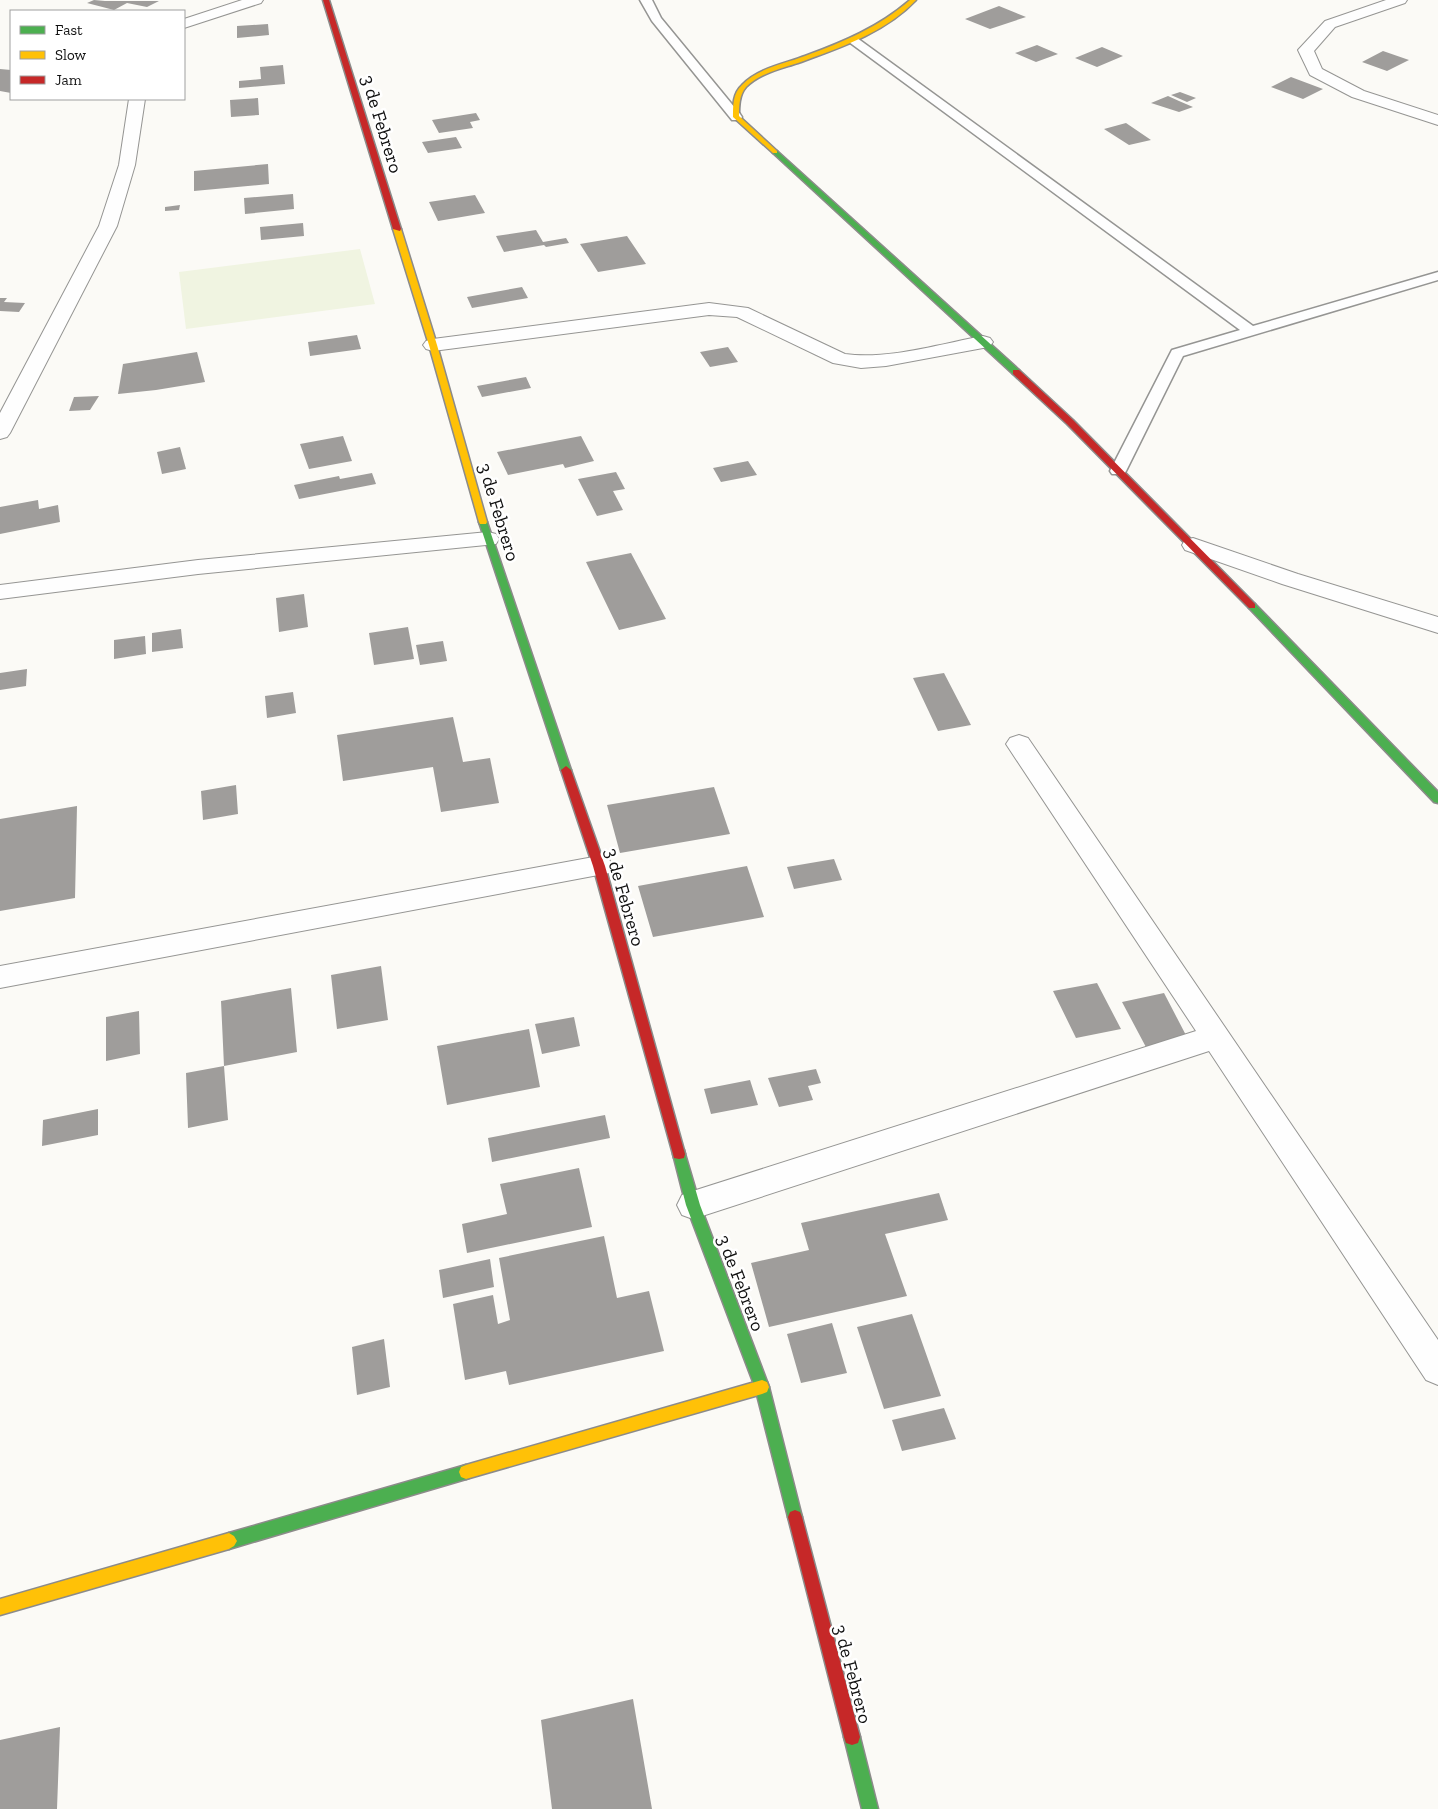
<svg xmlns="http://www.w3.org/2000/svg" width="1438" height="1809" viewBox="0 0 1438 1809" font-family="'Zilla Slab',serif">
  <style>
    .pitch { fill: #f0f4e1 }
    .building { fill: #9f9d9b }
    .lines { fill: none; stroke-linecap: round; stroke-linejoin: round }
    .lane-casing { stroke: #959593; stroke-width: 3 }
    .street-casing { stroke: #959593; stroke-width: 2 }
    .fast-casing { stroke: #8c8b8a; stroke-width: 3 }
    .slow-casing { stroke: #8c8b8a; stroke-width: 3 }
    .jam-casing { stroke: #8c8b8a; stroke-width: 3 }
    .lane { fill: #fefefe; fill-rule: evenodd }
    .street { fill: #fefefe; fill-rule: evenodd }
    .fast { fill: #4caf50; fill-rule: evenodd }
    .slow { fill: #ffc107; fill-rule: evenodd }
    .jam { fill: #c62828; fill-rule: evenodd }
    .labels { text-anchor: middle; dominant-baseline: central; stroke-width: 5; stroke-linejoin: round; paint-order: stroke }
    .street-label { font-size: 19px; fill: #0f0f0f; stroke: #fff }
  </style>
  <rect width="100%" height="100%" fill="#fbfaf6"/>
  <!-- pitch -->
  <path class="pitch" d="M 360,249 L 375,304 L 186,329 L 179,272 Z"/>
  <!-- building -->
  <path class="building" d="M 94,0 L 105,1 L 159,1 L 147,7 L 127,3 L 114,10 L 87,3 Z
    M 999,6 L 1026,17 L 990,29 L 965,19 Z
    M 268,24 L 269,35 L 237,38 L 237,26 Z
    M 1037,45 L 1058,54 L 1036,62 L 1015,53 Z
    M 1102,47 L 1123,56 L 1097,67 L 1075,58 Z
    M 1383,51 L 1409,60 L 1387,71 L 1362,62 Z
    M 283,65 L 285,84 L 239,88 L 239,81 L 261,79 L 260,67 Z
    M 0,69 L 11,70 L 11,93 L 0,91 Z
    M 1291,77 L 1323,89 L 1303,99 L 1271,87 Z
    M 1180,92 L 1196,98 L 1187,102 L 1171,95 Z
    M 1168,96 L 1179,101 L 1193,107 L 1179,112 L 1151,103 Z
    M 258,98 L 259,115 L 231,117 L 230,100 Z
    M 476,113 L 480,120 L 470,122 L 473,128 L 439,133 L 432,120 Z
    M 1126,123 L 1151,140 L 1129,145 L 1104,129 Z
    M 456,137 L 462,148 L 428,153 L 422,142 Z
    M 268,164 L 269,184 L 194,191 L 194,171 Z
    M 293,194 L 294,209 L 245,214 L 244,198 Z
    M 475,195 L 485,213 L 438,221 L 429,202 Z
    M 180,205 L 179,210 L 165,211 L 165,207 Z
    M 303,223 L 304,236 L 261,240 L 260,227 Z
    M 536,230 L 543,242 L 566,238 L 569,243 L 546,247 L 544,245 L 504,252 L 496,236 Z
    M 627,236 L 646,264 L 598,272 L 580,244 Z
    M 522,287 L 528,298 L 472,308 L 467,297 Z
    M 0,298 L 7,298 L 4,302 L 25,303 L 19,312 L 0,311 Z
    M 357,335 L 361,349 L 310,356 L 308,342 Z
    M 728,347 L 738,362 L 710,367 L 700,352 Z
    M 197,352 L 205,382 L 156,390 L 118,394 L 123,364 Z
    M 526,377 L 531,388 L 482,397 L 477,386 Z
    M 99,396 L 90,410 L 69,411 L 74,397 Z
    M 343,436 L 352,461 L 309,469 L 300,444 Z
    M 581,436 L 594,461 L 565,468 L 563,464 L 508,475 L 497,452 Z
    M 180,447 L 186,469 L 162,474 L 157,452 Z
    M 748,461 L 757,475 L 721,482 L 713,468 Z
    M 616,472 L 625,489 L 613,491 L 623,510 L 597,516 L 578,479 Z
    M 372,473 L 376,484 L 299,499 L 294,485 L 339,476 L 340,479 Z
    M 38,500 L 39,509 L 58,505 L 60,522 L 0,534 L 0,507 Z
    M 631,553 L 666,619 L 619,630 L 586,562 Z
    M 304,594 L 308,627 L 279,632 L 276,598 Z
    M 408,627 L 414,659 L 374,665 L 369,633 Z
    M 181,629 L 183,648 L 152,652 L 152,633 Z
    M 145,636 L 146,654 L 114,659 L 114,640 Z
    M 443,641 L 447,661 L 420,665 L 416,645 Z
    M 27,669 L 26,686 L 0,690 L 0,673 Z
    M 944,673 L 971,725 L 938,731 L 913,678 Z
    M 293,692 L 296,713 L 267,718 L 265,696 Z
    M 453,717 L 463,762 L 490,758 L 499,803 L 441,812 L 433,767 L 343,781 L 337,735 Z
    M 236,785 L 238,814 L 203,820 L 201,791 Z
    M 714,787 L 730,834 L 620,853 L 607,805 Z
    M 77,806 L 75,898 L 0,911 L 0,819 Z
    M 834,859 L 842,880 L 794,889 L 787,867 Z
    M 747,866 L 764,917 L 653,937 L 638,886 Z
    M 381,966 L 388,1020 L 337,1029 L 331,975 Z
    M 1097,983 L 1121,1029 L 1076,1038 L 1053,991 Z
    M 291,988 L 297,1052 L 224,1066 L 228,1120 L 188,1128 L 186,1073 L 224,1066 L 221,1001 Z
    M 1164,993 L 1189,1041 L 1147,1049 L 1122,1002 Z
    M 139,1011 L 140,1054 L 106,1061 L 106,1017 Z
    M 574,1017 L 580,1046 L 542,1054 L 535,1024 Z
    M 529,1029 L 540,1087 L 447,1105 L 437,1046 Z
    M 816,1069 L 821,1083 L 808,1086 L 813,1100 L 779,1107 L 768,1078 Z
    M 750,1080 L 758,1105 L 711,1114 L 704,1089 Z
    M 98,1109 L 98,1135 L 42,1146 L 43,1120 Z
    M 605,1115 L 610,1138 L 492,1162 L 488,1138 Z
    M 579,1168 L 592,1227 L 467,1253 L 462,1224 L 507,1214 L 500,1184 Z
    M 939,1193 L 948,1220 L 885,1234 L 907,1296 L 769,1327 L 751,1263 L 809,1250 L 801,1223 Z
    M 604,1236 L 617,1298 L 649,1291 L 664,1351 L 509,1385 L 506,1371 L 465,1380 L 453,1304 L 493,1295 L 498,1324 L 510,1320 L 499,1258 Z
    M 490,1259 L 494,1287 L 443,1298 L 439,1270 Z
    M 912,1314 L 941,1396 L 884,1409 L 857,1327 Z
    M 832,1323 L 847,1373 L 801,1383 L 787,1334 Z
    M 384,1339 L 390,1387 L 357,1395 L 352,1347 Z
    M 944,1408 L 956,1439 L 902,1451 L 892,1420 Z
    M 633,1699 L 652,1809 L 552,1809 L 541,1720 Z
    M 60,1727 L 57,1809 L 0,1809 L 0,1740 Z"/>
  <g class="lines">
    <defs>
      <path id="lane" d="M 640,0 L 652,0 L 661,18 L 740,114 L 742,117 L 740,120 L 732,120 L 652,21 Z
        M 853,37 L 857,38 L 1253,326 L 1438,272 L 1438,280 L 1183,356 L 1126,471 L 1124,474 L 1112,474 L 1110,471 L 1172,350 L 1240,330 L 849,42 L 847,40 Z"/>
      <path id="street" d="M 242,0 L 263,0 L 261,3 L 184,28 L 184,19 Z
        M 1386,0 L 1407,0 L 1405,3 L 1335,27 L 1314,51 L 1322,69 L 1364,91 L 1438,115 L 1438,125 L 1352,97 L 1310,75 L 1298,50 L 1325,21 Z
        M 129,99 L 145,99 L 135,165 L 117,226 L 10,433 L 7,437 L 0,439 L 0,413 L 99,226 L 119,165 Z
        M 709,303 L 748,308 L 845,354 C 888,360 940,344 983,336 L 990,338 L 993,342 L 990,346 L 983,348 L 886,366 L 861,368 L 833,363 L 737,317 L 709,315 L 433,351 L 426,349 L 423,345 L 426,341 L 433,339 Z
        M 488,532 L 496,534 L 499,539 L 496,544 L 198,574 L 0,599 L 0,585 L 198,560 Z
        M 1193,538 L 1298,574 L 1438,617 L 1438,633 L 1282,584 L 1185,550 L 1182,545 L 1185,540 Z
        M 1019,735 L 1028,738 L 1438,1340 L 1438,1385 L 1426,1380 L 1209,1051 L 693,1219 L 682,1215 L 677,1205 L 682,1195 L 693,1191 L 1196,1031 L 1006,744 L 1010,738 Z
        M 599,856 L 609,859 L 612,866 L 609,873 L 0,988 L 0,966 Z"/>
      <path id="fast" d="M 773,151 L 777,151 L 1019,370 L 1019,374 L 1013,374 L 773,153 Z
        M 483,519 L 487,522 L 571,770 L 570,773 L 566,774 L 561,770 L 479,522 Z
        M 1252,603 L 1255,604 L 1438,792 L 1438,803 L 1434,802 L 1249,608 L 1249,604 Z
        M 679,1149 L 684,1150 L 685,1154 L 700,1205 L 769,1387 L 802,1517 L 800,1522 L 795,1524 L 790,1522 L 788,1517 L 755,1387 L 686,1205 L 673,1154 L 674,1150 Z
        M 466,1465 L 471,1467 L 473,1472 L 471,1477 L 466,1479 L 229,1549 L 224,1546 L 221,1541 L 224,1536 L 229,1533 Z
        M 852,1729 L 858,1731 L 860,1737 L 878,1809 L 862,1809 L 844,1737 L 846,1731 Z"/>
      <path id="slow" d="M 910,0 L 916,0 C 885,33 839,48 798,63 C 780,69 760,73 746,87 C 739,95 739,107 739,116 L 777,151 L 777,153 L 773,153 L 733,117 C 733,105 733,93 742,85 C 758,68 784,64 805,56 C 843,42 879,27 910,0 Z
        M 394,227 L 401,229 L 437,345 L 487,522 L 486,524 L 480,524 L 479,522 L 429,345 L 393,229 Z
        M 762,1380 L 767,1382 L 769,1387 L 767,1392 L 762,1394 L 466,1479 L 461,1477 L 459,1472 L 461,1467 L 466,1465 Z
        M 229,1533 L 234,1536 L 237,1541 L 234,1546 L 229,1549 L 0,1615 L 0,1599 Z"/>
      <path id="jam" d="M 323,0 L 329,0 L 401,229 L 400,231 L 393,229 Z
        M 1013,370 L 1019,370 L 1073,420 L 1255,604 L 1255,608 L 1249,608 L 1067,424 L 1013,374 Z
        M 566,766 L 571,770 L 605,866 L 685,1154 L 684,1158 L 679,1159 L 674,1158 L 673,1154 L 593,866 L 561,770 Z
        M 795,1510 L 800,1512 L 802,1517 L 860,1737 L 858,1743 L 852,1745 L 846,1743 L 844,1737 L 788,1517 L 790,1512 Z"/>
    </defs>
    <!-- lane casing -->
    <use href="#lane" class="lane-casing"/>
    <!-- street casing -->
    <use href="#street" class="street-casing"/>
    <!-- fast casing -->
    <use href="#fast" class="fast-casing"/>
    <!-- slow casing -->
    <use href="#slow" class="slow-casing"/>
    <!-- jam casing -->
    <use href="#jam" class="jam-casing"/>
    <!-- lane -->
    <use href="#lane" class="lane"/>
    <!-- street -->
    <use href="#street" class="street"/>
    <!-- fast -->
    <use href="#fast" class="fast"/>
    <!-- slow -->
    <use href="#slow" class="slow"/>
    <!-- jam -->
    <use href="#jam" class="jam"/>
  </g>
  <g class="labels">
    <!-- street labels -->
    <g class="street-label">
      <text transform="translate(382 124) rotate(73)">3 de Febrero</text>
      <text transform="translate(499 512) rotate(73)">3 de Febrero</text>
      <text transform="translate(625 897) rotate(74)">3 de Febrero</text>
      <text transform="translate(741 1283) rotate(69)">3 de Febrero</text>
      <text transform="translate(853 1674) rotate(75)">3 de Febrero</text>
    </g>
  </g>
  <!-- legend -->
  <rect x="10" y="10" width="175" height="90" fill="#ffffff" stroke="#9f9f9f"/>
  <rect x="20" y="26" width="25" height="8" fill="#4caf50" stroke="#9f9f9f"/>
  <text x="55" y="35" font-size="15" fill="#0f0f0f">Fast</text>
  <rect x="20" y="51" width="25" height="8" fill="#ffc107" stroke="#9f9f9f"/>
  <text x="55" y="60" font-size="15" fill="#0f0f0f">Slow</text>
  <rect x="20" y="76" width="25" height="8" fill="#c62828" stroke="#9f9f9f"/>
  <text x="55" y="85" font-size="15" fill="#0f0f0f">Jam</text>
</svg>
